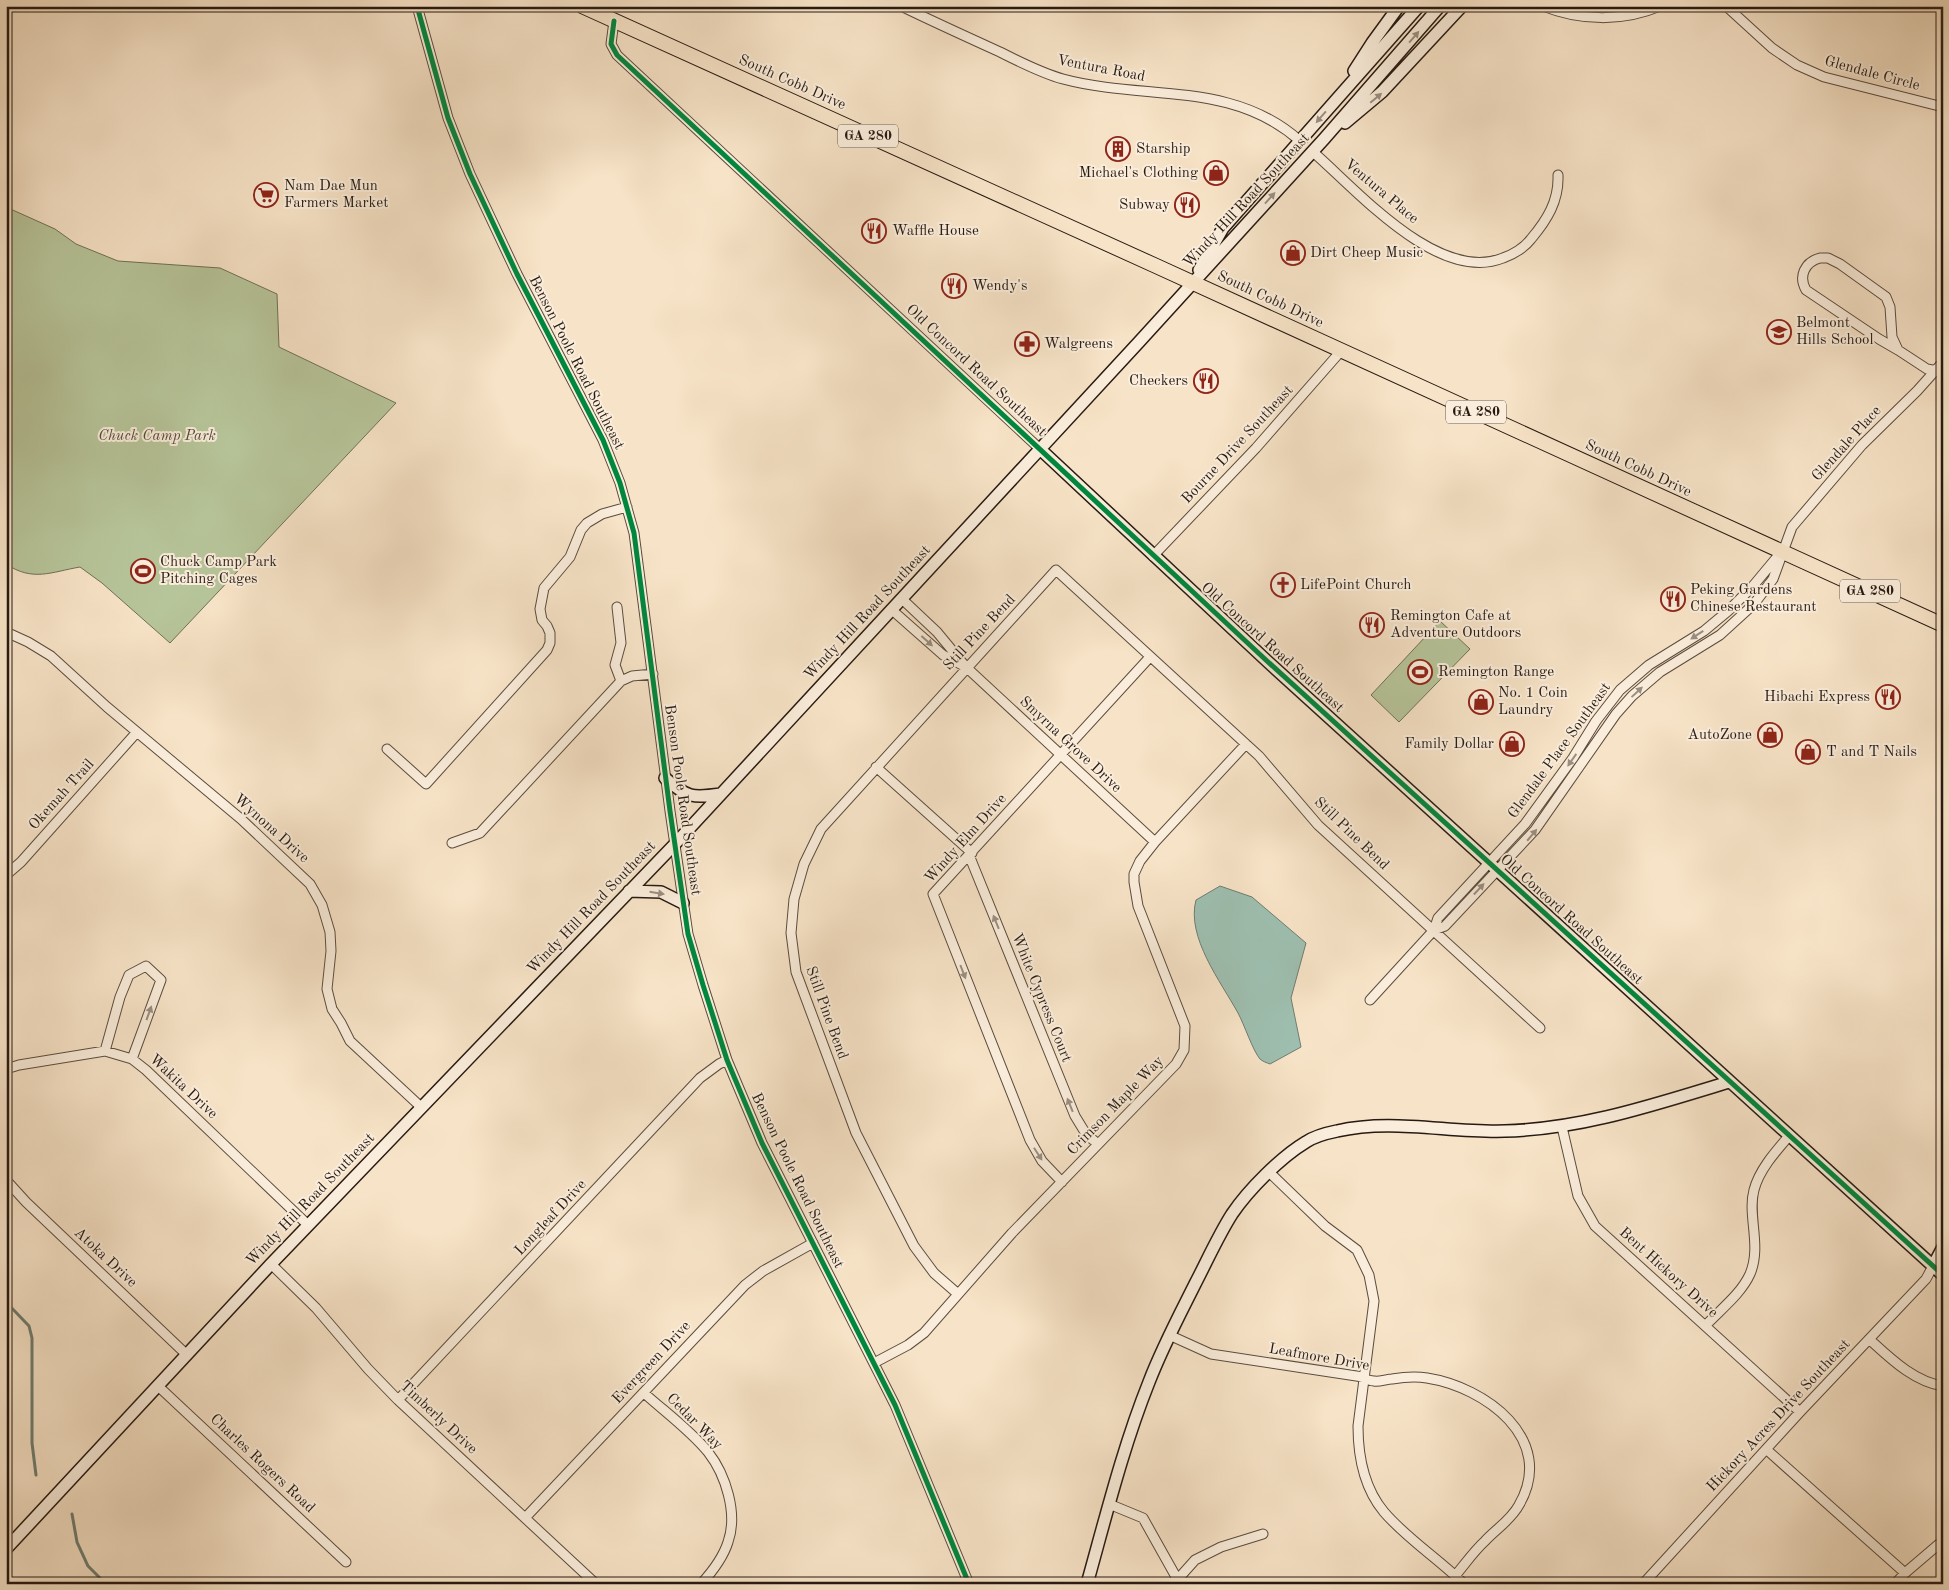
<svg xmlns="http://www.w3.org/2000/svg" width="1949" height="1590" viewBox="0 0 1949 1590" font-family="'Old Standard TT',serif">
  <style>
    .green { fill: #b7c59a; stroke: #6f7056 }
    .water { fill: #9ebfb0; stroke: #6e7d71 }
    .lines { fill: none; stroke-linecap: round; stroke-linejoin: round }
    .stream { stroke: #6e7d71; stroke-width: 3 }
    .street-casing { stroke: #5b4c3f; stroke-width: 11 }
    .secondary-casing { stroke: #271a12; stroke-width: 14 }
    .primary-casing { stroke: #271a12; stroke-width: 16 }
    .street { stroke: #faeddb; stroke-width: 9 }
    .secondary { stroke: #faeddb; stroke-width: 11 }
    .primary { stroke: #f7e3c7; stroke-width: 14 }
    .cycleway-casing { stroke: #faeddb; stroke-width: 8 }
    .cycleway { stroke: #00873e; stroke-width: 5 }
    .oneway { fill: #9b8e81 }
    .labels { text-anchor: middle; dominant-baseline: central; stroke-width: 4; stroke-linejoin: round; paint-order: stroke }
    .shield { fill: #faeddb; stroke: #66594e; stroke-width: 1 }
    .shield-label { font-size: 14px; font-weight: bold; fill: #271a12 }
    .street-label { font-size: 15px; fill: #271a12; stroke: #faeddb }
    .poi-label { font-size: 15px; fill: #271a12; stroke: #faeddb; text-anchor: start }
    .park-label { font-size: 15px; font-style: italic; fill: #524d3b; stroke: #faeddb }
  </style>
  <rect width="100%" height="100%" fill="#f7e3c7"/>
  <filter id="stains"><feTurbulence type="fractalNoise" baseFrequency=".004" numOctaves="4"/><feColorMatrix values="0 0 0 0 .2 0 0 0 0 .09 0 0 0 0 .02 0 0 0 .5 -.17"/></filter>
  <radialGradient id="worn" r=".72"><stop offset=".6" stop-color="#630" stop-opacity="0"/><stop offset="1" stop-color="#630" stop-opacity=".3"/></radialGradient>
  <!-- green -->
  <path class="green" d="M 6,207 L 55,229 L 76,244 L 118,261 L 220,268 L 277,294 L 279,347 L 396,403 L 170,643 L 102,583 L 80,567 C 51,572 33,582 6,564 Z
    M 1440,621 L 1470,649 L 1399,722 L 1371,695 Z"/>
  <!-- water -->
  <path class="water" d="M 1220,886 L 1252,897 L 1306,943 L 1291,998 L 1301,1047 L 1270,1064 C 1267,1063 1262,1061 1260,1059 C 1253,1051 1244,1024 1238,1013 C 1221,982 1186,937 1196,900 Z"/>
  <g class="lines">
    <!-- stream -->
    <path class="stream" d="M 6,1302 L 29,1326 L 32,1338 L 32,1443 L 36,1475
      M 72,1514 L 77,1542 L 88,1566 L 106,1584"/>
    <defs>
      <path id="street" d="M 417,6 L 448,118 L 470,174 L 517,274 L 603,440 L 620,483 L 634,533 L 670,811 L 688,934 L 703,985 L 727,1060 L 762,1143 L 895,1405 L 969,1584
        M 901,6 C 934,22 967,37 1000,52 C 1020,62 1041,73 1063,79 C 1145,101 1232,80 1300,141
        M 1543,6 C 1580,21 1623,22 1660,6
        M 1726,6 L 1772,48 L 1797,65 L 1824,77 L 1943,107
        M 614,21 L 611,44 L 617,55 L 1040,449
        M 1313,152 C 1357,190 1438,284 1503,258 C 1514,254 1524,248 1531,239 C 1547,220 1559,201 1558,175
        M 1820,258 L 1828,258 L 1840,264 L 1886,297 L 1890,307 L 1892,337 L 1898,350 L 1879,339 L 1806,290 C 1798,276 1805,262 1820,258 Z
        M 1898,350 L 1927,369 L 1943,372
        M 1153,556 L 1256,448 L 1341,351
        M 902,599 L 937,632 L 966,667 L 1155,842
        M 617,607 L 621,643 L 615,665 L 621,681
        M 892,610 L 943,655 L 964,666
        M 6,632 L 28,642 L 51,656 L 107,707 L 241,819 L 310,884 L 322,905 L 330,932 L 331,951 L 327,989 L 332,1009 L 341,1023 L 350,1041 L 421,1107
        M 387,749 L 426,784 L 547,650 L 550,643 L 550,633 L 547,626 L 542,620 L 540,609 L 544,588 L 570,557 L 581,530 L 587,523 L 602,514 L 627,507
        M 876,767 L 972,853
        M 452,843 L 480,833 L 621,681 L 632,676 L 653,674
        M 969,855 L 1075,1116 L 1086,1134 L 1098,1144
        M 6,875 L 21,862 L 137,732
        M 1434,930 L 1438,918 L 1525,824 L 1573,758 L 1596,721 L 1620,690 L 1649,665 L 1704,631 L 1728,611 L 1753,586 L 1778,556
        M 1370,1000 L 1434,930 L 1445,926 L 1535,830 L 1616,714 L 1632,696 L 1660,672 L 1720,635 L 1754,604 L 1773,579 L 1792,527 L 1862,445 L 1917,391 L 1943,362
        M 105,1051 L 120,997 L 129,975 L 146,966 L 161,980 L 132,1059
        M 6,1069 L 19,1065 L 105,1051 L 132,1059 L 146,1070 L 308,1225
        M 1562,1127 L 1578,1196 L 1595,1226 L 1800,1412
        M 1269,1172 L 1325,1226 L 1357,1250 L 1369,1275 L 1374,1301 L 1358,1426 C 1358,1456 1364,1488 1384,1512 C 1407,1539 1439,1559 1464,1584
        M 6,1180 L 26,1202 L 187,1355
        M 1062,1182 L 1042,1161 L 1030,1140 L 933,894 L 1150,657
        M 271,1264 L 316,1308 L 368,1369 L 398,1400 L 596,1584
        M 958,1294 L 934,1273 L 914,1246 L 856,1133 L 796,972 L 791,933 L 794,899 L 804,864 L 821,829 L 1056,570 L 1259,756 L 1318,825 L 1540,1028
        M 1705,1326 C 1720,1310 1741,1294 1750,1274 C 1762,1246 1747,1215 1754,1190 C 1759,1170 1776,1151 1789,1136
        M 1169,1335 L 1211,1354 L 1363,1377 C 1366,1379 1370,1381 1374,1381 C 1379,1382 1387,1379 1392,1379 C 1404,1377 1415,1376 1427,1378 C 1485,1387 1557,1439 1519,1505 C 1511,1520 1496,1529 1485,1541 C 1474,1551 1465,1564 1455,1576
        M 1869,1339 C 1890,1358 1914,1382 1943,1386
        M 874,1363 L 908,1345 L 924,1333 L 1012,1233 L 1176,1064 L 1184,1050 L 1185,1026 L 1138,906 L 1134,882 L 1134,874 L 1140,861 L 1155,842 L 1246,744
        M 158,1386 L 346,1562
        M 644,1393 C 665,1412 690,1430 708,1452 C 726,1475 738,1514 728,1542 C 723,1558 712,1572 701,1584
        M 398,1400 L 700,1078 L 719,1064 L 727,1060
        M 1767,1450 L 1905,1573
        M 1109,1504 L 1143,1518 L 1180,1584
        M 525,1518 L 745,1285 L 763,1271 L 813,1243
        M 1178,1579 L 1195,1560 L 1221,1547 L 1263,1534
        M 1643,1584 L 1800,1412 L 1926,1279 L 1933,1266
        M 1895,1584 L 1905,1573 L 1939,1544"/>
      <path id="secondary" d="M 1354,71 L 1372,43 L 1399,6
        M 1345,123 L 1382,92 L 1462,6
        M 1199,270 L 1223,228 L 1419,6
        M 1040,449 L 1267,661 L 1943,1275
        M 665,778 C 687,798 693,798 721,794
        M 629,891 L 661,892 L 683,903
        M 1933,1266 L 1943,1247
        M 6,1549 L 271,1264 L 674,845 L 1139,342 L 1324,139 L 1440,6
        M 1087,1584 C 1106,1516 1123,1447 1149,1382 C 1162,1348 1179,1316 1195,1284 C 1207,1261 1218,1236 1232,1214 C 1249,1189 1281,1157 1306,1142 C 1315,1136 1327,1133 1337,1131 C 1391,1118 1450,1133 1505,1131 C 1583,1129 1656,1104 1729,1082"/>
      <path id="primary" d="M 582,6 L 1154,265 L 1943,625"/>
    </defs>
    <!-- street casing -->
    <use href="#street" class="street-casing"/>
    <!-- secondary casing -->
    <use href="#secondary" class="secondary-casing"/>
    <!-- primary casing -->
    <use href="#primary" class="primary-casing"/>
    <!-- street -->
    <use href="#street" class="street"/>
    <!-- secondary -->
    <use href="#secondary" class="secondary"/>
    <!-- primary -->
    <use href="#primary" class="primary"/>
    <defs>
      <path id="cycleway" d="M 417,6 L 448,118 L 470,174 L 517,274 L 603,440 L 620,483 L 634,533 L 670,811 L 688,934 L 703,985 L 727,1060 L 762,1143 L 895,1405 L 969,1584
        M 614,21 L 611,44 L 617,55 L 1267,661 L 1943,1275"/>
    </defs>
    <!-- cycleway casing -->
    <use href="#cycleway" class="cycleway-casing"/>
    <!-- cycleway -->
    <use href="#cycleway" class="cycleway"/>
  </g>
  <!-- one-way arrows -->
  <defs><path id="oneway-solid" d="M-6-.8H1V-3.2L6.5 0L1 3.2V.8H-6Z" transform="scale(1.25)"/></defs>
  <g class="oneway">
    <use href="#oneway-solid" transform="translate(1414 37) rotate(-49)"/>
    <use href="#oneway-solid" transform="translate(1376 98) rotate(-40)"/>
    <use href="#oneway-solid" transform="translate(1321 117) rotate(131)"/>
    <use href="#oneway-solid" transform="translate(1270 198) rotate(-48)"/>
    <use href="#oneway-solid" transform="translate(1697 635) rotate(147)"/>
    <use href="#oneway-solid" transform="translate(927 641) rotate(42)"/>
    <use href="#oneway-solid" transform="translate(1637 692) rotate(-43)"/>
    <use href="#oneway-solid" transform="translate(1572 760) rotate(125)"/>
    <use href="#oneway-solid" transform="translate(1532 835) rotate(-50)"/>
    <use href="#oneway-solid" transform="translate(1479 889) rotate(-47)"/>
    <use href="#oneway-solid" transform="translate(657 893) rotate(9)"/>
    <use href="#oneway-solid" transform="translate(996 922) rotate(-112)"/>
    <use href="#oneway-solid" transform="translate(963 972) rotate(69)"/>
    <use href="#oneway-solid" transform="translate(149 1013) rotate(-70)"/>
    <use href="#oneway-solid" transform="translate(1070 1105) rotate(-112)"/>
    <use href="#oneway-solid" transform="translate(1038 1154) rotate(57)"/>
  </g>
  <!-- icons -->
  <defs>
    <symbol id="building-ring" viewBox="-11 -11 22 22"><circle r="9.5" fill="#faeddb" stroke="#8f2418" stroke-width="1.5"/><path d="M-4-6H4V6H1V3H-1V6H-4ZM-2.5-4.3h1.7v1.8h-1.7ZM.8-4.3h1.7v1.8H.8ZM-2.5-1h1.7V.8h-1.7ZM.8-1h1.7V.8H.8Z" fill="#8f2418"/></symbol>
    <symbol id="shop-ring" viewBox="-11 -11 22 22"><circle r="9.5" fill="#faeddb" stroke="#8f2418" stroke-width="1.5"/><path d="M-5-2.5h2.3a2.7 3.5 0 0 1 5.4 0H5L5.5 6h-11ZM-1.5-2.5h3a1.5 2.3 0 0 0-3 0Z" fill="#8f2418"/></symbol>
    <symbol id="supermarket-ring" viewBox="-11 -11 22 22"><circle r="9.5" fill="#faeddb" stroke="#8f2418" stroke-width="1.5"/><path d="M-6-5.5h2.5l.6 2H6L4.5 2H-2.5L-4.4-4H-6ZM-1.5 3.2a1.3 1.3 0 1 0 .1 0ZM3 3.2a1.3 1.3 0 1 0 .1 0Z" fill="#8f2418"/></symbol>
    <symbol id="restaurant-ring" viewBox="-11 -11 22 22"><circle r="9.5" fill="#faeddb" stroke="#8f2418" stroke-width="1.5"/><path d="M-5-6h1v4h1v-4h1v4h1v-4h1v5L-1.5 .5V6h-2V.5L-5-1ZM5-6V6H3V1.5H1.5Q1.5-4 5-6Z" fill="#8f2418"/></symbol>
    <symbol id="school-ring" viewBox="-11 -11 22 22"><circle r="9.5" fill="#faeddb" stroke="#8f2418" stroke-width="1.5"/><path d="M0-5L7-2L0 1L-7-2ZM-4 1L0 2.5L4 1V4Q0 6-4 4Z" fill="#8f2418"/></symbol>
    <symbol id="pharmacy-ring" viewBox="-11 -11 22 22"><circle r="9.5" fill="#faeddb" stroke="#8f2418" stroke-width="1.5"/><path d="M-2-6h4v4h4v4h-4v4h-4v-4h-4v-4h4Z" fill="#8f2418"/></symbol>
    <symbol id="stadium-ring" viewBox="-11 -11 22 22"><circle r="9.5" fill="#faeddb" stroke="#8f2418" stroke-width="1.5"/><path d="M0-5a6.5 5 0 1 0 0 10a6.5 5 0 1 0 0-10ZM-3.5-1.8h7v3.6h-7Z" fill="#8f2418"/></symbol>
    <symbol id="church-ring" viewBox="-11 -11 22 22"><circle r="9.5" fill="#faeddb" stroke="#8f2418" stroke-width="1.5"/><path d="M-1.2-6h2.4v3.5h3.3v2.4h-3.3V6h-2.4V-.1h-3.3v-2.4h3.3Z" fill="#8f2418"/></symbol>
  </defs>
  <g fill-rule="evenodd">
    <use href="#building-ring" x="1104" y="135" width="28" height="28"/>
    <use href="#shop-ring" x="1202" y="159" width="28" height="28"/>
    <use href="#supermarket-ring" x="252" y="181" width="28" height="28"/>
    <use href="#restaurant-ring" x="1173" y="191" width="28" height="28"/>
    <use href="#restaurant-ring" x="860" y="217" width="28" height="28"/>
    <use href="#shop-ring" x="1279" y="239" width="28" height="28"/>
    <use href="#restaurant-ring" x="940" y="272" width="28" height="28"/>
    <use href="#school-ring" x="1765" y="318" width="28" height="28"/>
    <use href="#pharmacy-ring" x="1013" y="330" width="28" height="28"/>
    <use href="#restaurant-ring" x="1192" y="367" width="28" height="28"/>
    <use href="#stadium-ring" x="129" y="557" width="28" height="28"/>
    <use href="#church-ring" x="1269" y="571" width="28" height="28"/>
    <use href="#restaurant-ring" x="1659" y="585" width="28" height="28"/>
    <use href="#restaurant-ring" x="1358" y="611" width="28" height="28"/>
    <use href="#stadium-ring" x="1406" y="658" width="28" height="28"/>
    <use href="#restaurant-ring" x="1874" y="683" width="28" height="28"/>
    <use href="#shop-ring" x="1467" y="688" width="28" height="28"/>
    <use href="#shop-ring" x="1756" y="721" width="28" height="28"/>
    <use href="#shop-ring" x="1498" y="730" width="28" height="28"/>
    <use href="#shop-ring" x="1794" y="738" width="28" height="28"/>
  </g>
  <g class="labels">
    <!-- shield labels -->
    <g class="shield">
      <rect x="838" y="124.5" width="60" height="23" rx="4"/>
      <rect x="1446" y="400.5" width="60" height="23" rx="4"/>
      <rect x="1840" y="579.5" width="60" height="23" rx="4"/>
    </g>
    <g class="shield-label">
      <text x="868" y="136">GA 280</text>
      <text x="1476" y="412">GA 280</text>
      <text x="1870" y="591">GA 280</text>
    </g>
    <!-- street labels -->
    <g class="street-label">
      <text transform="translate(1101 69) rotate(11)">Ventura Road</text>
      <text transform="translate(1872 74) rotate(15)">Glendale Circle</text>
      <text transform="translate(792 83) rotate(24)">South Cobb Drive</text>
      <text transform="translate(1381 192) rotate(40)">Ventura Place</text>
      <text transform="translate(1247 201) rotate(-47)">Windy Hill Road Southeast</text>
      <text transform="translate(1270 300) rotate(25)">South Cobb Drive</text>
      <text transform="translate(576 363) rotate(63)">Benson Poole Road Southeast</text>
      <text transform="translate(976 371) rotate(43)">Old Concord Road Southeast</text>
      <text transform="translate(1847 444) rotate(-48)">Glendale Place</text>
      <text transform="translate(1238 445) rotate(-47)">Bourne Drive Southeast</text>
      <text transform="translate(1638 469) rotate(25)">South Cobb Drive</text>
      <text transform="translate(868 613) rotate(-47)">Windy Hill Road Southeast</text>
      <text transform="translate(980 633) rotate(-47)">Still Pine Bend</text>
      <text transform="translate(1272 648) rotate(42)">Old Concord Road Southeast</text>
      <text transform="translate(1070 745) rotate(43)">Smyrna Grove Drive</text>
      <text transform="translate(1560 751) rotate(-54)">Glendale Place Southeast</text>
      <text transform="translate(62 795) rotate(-48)">Okemah Trail</text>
      <text transform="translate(682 800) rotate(82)">Benson Poole Road Southeast</text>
      <text transform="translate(271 829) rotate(42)">Wynona Drive</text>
      <text transform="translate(1351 834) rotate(44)">Still Pine Bend</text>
      <text transform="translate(966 839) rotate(-48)">Windy Elm Drive</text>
      <text transform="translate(592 908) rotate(-46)">Windy Hill Road Southeast</text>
      <text transform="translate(1571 920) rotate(42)">Old Concord Road Southeast</text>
      <text transform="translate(1041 998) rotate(68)">White Cypress Court</text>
      <text transform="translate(826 1013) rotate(70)">Still Pine Bend</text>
      <text transform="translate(183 1087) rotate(43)">Wakita Drive</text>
      <text transform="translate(1116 1106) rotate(-46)">Crimson Maple Way</text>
      <text transform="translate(797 1181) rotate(64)">Benson Poole Road Southeast</text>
      <text transform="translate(311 1200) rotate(-46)">Windy Hill Road Southeast</text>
      <text transform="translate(551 1218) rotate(-47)">Longleaf Drive</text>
      <text transform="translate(105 1258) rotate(43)">Atoka Drive</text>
      <text transform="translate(1668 1273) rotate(42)">Bent Hickory Drive</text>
      <text transform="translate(1319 1358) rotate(10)">Leafmore Drive</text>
      <text transform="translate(652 1363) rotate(-47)">Evergreen Drive</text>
      <text transform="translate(1779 1416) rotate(-47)">Hickory Acres Drive Southeast</text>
      <text transform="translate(438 1418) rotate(43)">Timberly Drive</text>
      <text transform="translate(694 1422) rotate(45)">Cedar Way</text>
      <text transform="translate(262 1464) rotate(43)">Charles Rogers Road</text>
    </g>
    <!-- poi labels -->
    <g class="poi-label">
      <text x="1136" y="149">Starship</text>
      <text x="1198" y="173" text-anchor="end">Michael's Clothing</text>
      <text x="284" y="186">Nam Dae Mun<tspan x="284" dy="17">Farmers Market</tspan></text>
      <text x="1170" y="205" text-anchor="end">Subway</text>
      <text x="892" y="231">Waffle House</text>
      <text x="1310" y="253">Dirt Cheep Music</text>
      <text x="972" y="286">Wendy's</text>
      <text x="1796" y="323">Belmont<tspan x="1796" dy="17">Hills School</tspan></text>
      <text x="1044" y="344">Walgreens</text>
      <text x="1188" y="381" text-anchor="end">Checkers</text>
      <text x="160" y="562">Chuck Camp Park<tspan x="160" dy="17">Pitching Cages</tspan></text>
      <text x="1300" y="585">LifePoint Church</text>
      <text x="1690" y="590">Peking Gardens<tspan x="1690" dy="17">Chinese Restaurant</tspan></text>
      <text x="1390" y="616">Remington Cafe at<tspan x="1390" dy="17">Adventure Outdoors</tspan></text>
      <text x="1438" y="672">Remington Range</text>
      <text x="1498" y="693">No. 1 Coin<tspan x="1498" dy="17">Laundry</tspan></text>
      <text x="1870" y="697" text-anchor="end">Hibachi Express</text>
      <text x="1752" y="735" text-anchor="end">AutoZone</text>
      <text x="1494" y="744" text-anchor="end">Family Dollar</text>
      <text x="1826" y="752">T and T Nails</text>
    </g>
    <!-- park labels -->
    <g class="park-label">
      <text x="157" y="436">Chuck Camp Park</text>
    </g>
  </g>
  <!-- margin -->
  <rect width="1949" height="1590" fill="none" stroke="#f7e3c7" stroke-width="25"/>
  <rect x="8" y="8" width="1934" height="1575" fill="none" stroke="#271a12" stroke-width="2.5"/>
  <rect x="12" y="12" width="1924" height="1565" fill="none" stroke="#271a12"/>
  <rect width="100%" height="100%" filter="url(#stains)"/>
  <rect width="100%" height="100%" fill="url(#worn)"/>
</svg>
